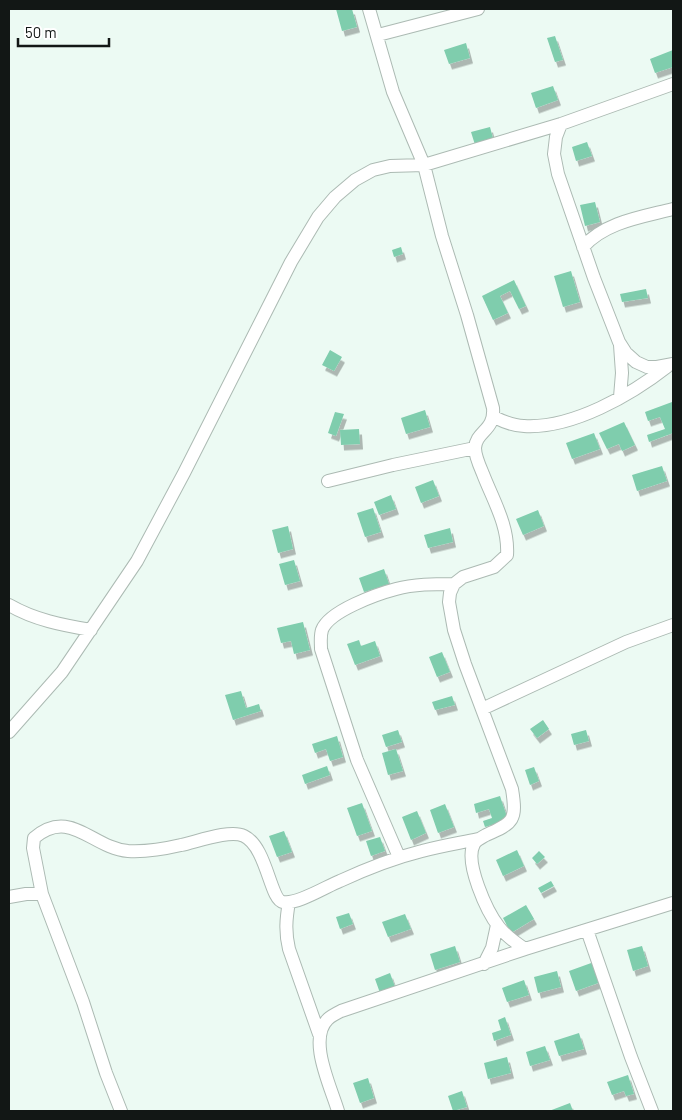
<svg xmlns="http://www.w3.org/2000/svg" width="682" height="1120" viewBox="0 0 682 1120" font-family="Barlow,sans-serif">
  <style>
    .building { fill: #7fcdad; filter: url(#shadow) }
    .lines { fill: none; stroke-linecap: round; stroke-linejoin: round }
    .minor-casing { stroke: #acbab3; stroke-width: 14 }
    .minor { stroke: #fff; stroke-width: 12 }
  </style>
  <defs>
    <filter id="shadow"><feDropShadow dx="3" dy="5.5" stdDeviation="0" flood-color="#0004"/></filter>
  </defs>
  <rect width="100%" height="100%" fill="#ecfaf3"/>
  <!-- building -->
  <path class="building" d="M 336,9 L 352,9 L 357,27 L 342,31 Z
    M 555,36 L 563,60 L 555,62 L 547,38 Z
    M 466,43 L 470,58 L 449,64 L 444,50 Z
    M 673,50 L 673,67 L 655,73 L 650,59 Z
    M 553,86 L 558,100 L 536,108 L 531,93 Z
    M 490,127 L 494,142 L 476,148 L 471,132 Z
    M 587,142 L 592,156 L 576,161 L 572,147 Z
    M 595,202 L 600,222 L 585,226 L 580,205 Z
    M 401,247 L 403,254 L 394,257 L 392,250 Z
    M 571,271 L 580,302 L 563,307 L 554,276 Z
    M 514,280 L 526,306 L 519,309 L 510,291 L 500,296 L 508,313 L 493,320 L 482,296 Z
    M 646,289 L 648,298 L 622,302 L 620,294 Z
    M 330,350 L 342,357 L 334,371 L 322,365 Z
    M 672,402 L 673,433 L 649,442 L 647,435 L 665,429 L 660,417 L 648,421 L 645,412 Z
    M 425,410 L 430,427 L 406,434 L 401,418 Z
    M 335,412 L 344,414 L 336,436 L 328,433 Z
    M 624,422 L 635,445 L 622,451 L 619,444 L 607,449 L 599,433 Z
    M 359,429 L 360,444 L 341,445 L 340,430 Z
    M 594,433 L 600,449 L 572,459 L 566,443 Z
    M 662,466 L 667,481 L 637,491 L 632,475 Z
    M 433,480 L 439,496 L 421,503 L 415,487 Z
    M 391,495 L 396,509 L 379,515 L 374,502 Z
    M 373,508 L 381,532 L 365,537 L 357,513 Z
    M 538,510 L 544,526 L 523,535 L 516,519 Z
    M 288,526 L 293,549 L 278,553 L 272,530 Z
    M 450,528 L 453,542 L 428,548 L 424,535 Z
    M 294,560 L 300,581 L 285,585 L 279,564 Z
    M 384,569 L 389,584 L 364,592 L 359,578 Z
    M 303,622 L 310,650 L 294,654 L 291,641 L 281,643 L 277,628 Z
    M 359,640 L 361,646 L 375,641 L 380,656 L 355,665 L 347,644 Z
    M 442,652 L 450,672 L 437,677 L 429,657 Z
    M 241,691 L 246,708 L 259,704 L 261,711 L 233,720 L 225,695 Z
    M 452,696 L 455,705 L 435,710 L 432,702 Z
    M 543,720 L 549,729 L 537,738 L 530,729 Z
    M 398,730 L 402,742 L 386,747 L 382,735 Z
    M 586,730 L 589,741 L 574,745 L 571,734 Z
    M 337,736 L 343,757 L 330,761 L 326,749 L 315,753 L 312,744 Z
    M 396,749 L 403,771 L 388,775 L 382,753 Z
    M 327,766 L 330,775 L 305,784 L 302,775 Z
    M 534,767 L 539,781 L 530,785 L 525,770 Z
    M 500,796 L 508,820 L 485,827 L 483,821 L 492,818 L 489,809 L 476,813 L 474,804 Z
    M 362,803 L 372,831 L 357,836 L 347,808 Z
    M 445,804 L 454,827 L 438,833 L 430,810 Z
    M 417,811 L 426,833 L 411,840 L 402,817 Z
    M 284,831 L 292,852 L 277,857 L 269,836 Z
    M 380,837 L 385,851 L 371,856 L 366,841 Z
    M 517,850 L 524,866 L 503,876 L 496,860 Z
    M 539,851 L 545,857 L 537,864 L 532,858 Z
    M 551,881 L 554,886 L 541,893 L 538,888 Z
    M 526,905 L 534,919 L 511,933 L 503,918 Z
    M 349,913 L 353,924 L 340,929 L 336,917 Z
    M 405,914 L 411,929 L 388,937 L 382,922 Z
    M 455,946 L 460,962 L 435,970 L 430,954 Z
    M 642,946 L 648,966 L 633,971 L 627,950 Z
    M 594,962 L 601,982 L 576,991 L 569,971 Z
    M 557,971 L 561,987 L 538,993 L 534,977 Z
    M 390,973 L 395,987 L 380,993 L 375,979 Z
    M 524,980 L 529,995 L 507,1002 L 502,988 Z
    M 505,1017 L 511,1035 L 494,1041 L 492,1033 L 501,1030 L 498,1020 Z
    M 579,1033 L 584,1049 L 559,1056 L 554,1041 Z
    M 545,1046 L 550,1060 L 530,1066 L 526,1052 Z
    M 507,1057 L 511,1073 L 488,1079 L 484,1063 Z
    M 628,1075 L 634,1094 L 626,1096 L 624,1091 L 612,1095 L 607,1082 Z
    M 368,1078 L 374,1098 L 360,1103 L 353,1083 Z
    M 462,1091 L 467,1107 L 453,1111 L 448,1096 Z
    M 570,1103 L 573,1111 L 549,1111 Z"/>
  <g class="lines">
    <defs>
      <path id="minor" d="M 369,9 L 393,92 L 424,165 L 442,236 L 467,315 L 493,408 C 495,431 476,431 475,448 C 475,456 480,467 483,474 C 493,500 509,526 507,555 L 494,567 L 463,577 L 454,584 L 450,593 L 449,602 L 454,630 L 465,664 L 512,789 C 517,820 514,823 486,835 C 481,838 476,840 474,844 C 464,862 487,912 499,927 C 506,936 516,943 525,949
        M 378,35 L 478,9
        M 561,124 L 556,137 L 554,154 L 558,174 L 594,278 L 619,342 L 626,353 L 636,362 L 647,367 L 657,367 L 673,364
        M 583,247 C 605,222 642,217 673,209
        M 620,345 L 622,373 L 620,397
        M 494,417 C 504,422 513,426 524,426 C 572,429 631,395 668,366
        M 328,481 L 393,465 L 475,448
        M 9,605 C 35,620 62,625 91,630
        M 482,709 L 626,642 L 673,625
        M 9,732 L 62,672 L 137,561 L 184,473 L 291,262 L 318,217 L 335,197 L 355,180 L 373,170 L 390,166 L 424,165 L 561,124 L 673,84
        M 399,857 L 357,760 L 321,649 C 321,643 320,636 322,630 C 329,611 377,594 396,589 C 414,584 434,584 454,584
        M 9,897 L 26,894 L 42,894
        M 289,902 C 286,919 285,932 289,949 L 319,1034
        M 587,930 L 631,1057 L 652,1111
        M 484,964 L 492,948 L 497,925
        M 121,1111 L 106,1073 L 83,1002 L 42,894 L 33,848 L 34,838 C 70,807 92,848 128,851 C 146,852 164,849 181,845 C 196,842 230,829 244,836 C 267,847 270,900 283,902 C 297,905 327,886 340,881 C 366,869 394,858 422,851 C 440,846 459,843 478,839
        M 338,1111 C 331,1087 307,1039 328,1019 C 331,1016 337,1013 341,1011 L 525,949 L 673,903"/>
    </defs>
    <!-- minor casing -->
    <use href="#minor" class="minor-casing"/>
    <!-- minor -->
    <use href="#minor" class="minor"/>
  </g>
  <!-- border -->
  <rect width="682" height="1120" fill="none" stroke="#121715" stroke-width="20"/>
  <!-- scale -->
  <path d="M18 38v8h91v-8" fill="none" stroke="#121715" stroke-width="2.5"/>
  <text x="25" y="38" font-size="15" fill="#121715" stroke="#ffffff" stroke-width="4" paint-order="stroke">50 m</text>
</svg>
